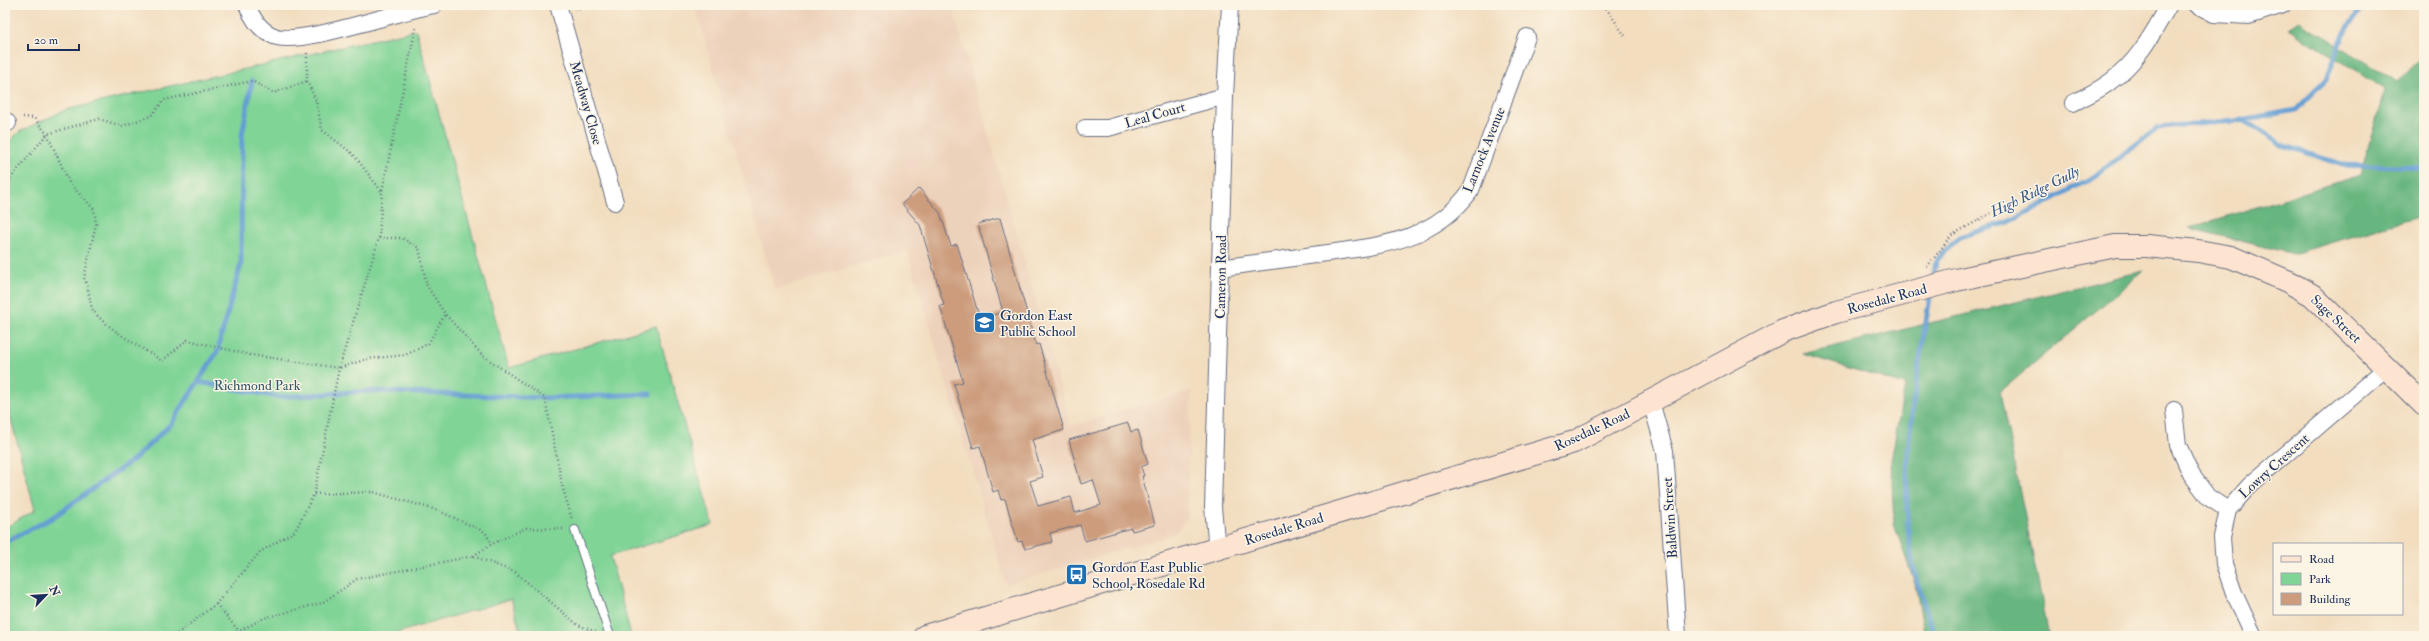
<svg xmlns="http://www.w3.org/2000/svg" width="2429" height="641" viewBox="0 0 2429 641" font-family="'IM FELL Double Pica',serif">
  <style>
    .built { fill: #edd2bb }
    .green { fill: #80d496; stroke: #4e827a }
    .forest { fill: #68b67f; stroke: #42726e }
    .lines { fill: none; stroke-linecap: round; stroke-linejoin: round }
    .stream { stroke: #639ed3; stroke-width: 5 }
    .building { fill: #cc9c7d }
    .lane-casing { stroke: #666c80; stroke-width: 10 }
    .street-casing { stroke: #666c80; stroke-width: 18 }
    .secondary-casing { stroke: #666c80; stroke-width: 24 }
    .path { stroke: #666c80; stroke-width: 2.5; stroke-dasharray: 1 3; stroke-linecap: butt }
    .lane { stroke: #fff; stroke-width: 8 }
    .street { stroke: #fff; stroke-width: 16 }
    .secondary { stroke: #fde4d1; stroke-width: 22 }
    .labels { text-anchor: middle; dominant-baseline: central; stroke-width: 3; stroke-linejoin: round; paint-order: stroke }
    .street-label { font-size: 14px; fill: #1b2f5e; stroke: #fcf5e5 }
    .poi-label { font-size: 14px; fill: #1b2f5e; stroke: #fcf5e5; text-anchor: start }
    .park-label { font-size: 14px; fill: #34586c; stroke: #fcf5e5 }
    .water-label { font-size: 15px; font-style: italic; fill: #345687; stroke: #fcf5e5 }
  </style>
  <rect width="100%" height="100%" fill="#fcf5e5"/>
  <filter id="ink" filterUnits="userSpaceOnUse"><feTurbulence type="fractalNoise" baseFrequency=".025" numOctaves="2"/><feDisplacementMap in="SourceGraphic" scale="8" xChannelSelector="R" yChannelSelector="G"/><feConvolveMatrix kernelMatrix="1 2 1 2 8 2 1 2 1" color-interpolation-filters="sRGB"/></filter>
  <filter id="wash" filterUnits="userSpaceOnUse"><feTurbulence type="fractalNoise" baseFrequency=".012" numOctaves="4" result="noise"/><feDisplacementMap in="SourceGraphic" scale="16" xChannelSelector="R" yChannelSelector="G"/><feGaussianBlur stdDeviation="0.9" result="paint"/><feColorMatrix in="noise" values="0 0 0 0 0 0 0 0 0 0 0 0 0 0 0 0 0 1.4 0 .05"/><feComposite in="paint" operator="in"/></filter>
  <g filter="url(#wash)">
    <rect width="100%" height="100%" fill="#f2ddbf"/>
    <!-- built -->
    <path class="built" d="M 695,5 L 952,5 L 1071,426 L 1191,391 L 1187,519 L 1174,534 L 1006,585 L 907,250 L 775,290 Z"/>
    <!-- green -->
    <path class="green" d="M 416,30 L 509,368 L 656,326 L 713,525 L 610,556 L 631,636 L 522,636 L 511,599 L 386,636 L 5,636 L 5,528 L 35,510 L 5,396 L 5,146 L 19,132 L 65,110 Z"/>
    <!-- forest -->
    <path class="forest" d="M 2299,21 L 2398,82 L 2424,55 L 2424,215 L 2293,254 L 2189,228 L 2360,175 L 2385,89 L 2288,28 Z
      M 2143,271 L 2000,392 L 2049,636 L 1925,636 L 1915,584 L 1894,524 L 1891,461 L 1905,385 L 1803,354 Z"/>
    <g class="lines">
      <!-- stream -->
      <path class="stream" d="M 2242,119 L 2280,144 L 2342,165 L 2424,168
        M 1933,280 L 1936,261 L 1959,237 L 2009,222 L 2053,199 L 2097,175 L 2158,127 L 2235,121 L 2296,110 L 2326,80 L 2344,34 L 2363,5
        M 1931,291 C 1917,378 1898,466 1911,554 C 1914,578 1927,613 1935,636
        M 219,344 L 241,264 L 242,135 L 252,81
        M 198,382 L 219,349
        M 5,542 L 52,518 L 133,460 L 171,424 L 198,382 L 279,397 L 368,391 L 545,398 L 651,394"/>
    </g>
    <g id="blocks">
      <!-- building -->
      <path class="building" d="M 919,188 L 940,213 L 951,246 L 957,244 L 980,319 L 1003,312 L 978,224 L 1000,218 L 1036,345 L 1039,344 L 1064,430 L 1032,440 L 1043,477 L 1030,481 L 1038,506 L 1071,497 L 1075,513 L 1101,505 L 1093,480 L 1081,484 L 1069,440 L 1128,423 L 1131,432 L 1138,430 L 1148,464 L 1141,467 L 1144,476 L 1142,476 L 1155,525 L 1132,531 L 1131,528 L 1085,541 L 1080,525 L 1050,533 L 1052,542 L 1025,549 L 1022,541 L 1018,542 L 1005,499 L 1001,500 L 998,490 L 993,492 L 980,446 L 973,448 L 954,384 L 963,382 L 940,306 L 944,305 L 920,225 L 902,204 Z"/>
    </g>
  </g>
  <g filter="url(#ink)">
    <use href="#blocks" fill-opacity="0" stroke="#666c80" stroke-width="1"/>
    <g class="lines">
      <defs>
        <path id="lane" d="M 575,530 L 610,636"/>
        <path id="street" d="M 247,5 C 252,18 261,31 274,36 C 299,47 401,10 434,5
          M 558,5 L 615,202
          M 2197,5 L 2214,14 L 2249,16 L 2283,5
          M 2073,103 C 2086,96 2100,90 2111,81 C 2138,62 2153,33 2169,5
          M 5,120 L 8,123
          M 1085,128 L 1108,128 L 1225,96
          M 1221,268 C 1254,263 1287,259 1320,254 C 1378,246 1434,242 1471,190 L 1527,37
          M 1651,402 L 1665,451 L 1678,636
          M 2174,410 L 2178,445 L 2191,474 L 2208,497 L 2228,510
          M 1217,550 L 1213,507 L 1225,96 L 1230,5
          M 2254,636 L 2234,593 L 2224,564 L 2222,537 L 2228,510 L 2250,485 L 2386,368"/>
        <path id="secondary" d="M 925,636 L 1574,442 L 1783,331 L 1836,312 L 1956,280 L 2115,246 L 2147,246 L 2198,251 L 2231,257 L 2287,281 L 2312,295 L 2424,405"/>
      </defs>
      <!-- lane casing -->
      <use href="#lane" class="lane-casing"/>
      <!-- street casing -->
      <use href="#street" class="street-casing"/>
      <!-- secondary casing -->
      <use href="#secondary" class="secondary-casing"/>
      <!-- path -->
      <path class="path" d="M 1604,5 L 1625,36
        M 575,9 L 594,5
        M 307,53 L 307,81 L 316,101 L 322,130 L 353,154 L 382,192
        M 23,117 L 34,118 L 47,134 L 70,184 L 94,209 L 96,224 L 84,278 C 90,289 89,304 93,310 C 104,327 144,349 162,361 L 187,340 L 251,355 L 339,368 L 367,359 L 405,355 L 428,344 L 445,314
        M 5,185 L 47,134 L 99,119 L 122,126 L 151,116 L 164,100 L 252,81 L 274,93 L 307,81
        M 379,238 L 402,238 L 419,248 L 427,286 L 445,314 L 483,356 L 545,398 L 563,489 L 572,519
        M 1927,267 L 1952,235 L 1993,212
        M 314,494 L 373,492 L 437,510 L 485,532 L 492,544
        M 473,556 L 492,544 L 526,528 L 564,529
        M 216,604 L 239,631
        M 174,636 L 216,604 L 260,552 L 295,531 L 314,494 L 339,368 L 379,238 L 382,192 L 416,26
        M 230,636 L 264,618 L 322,603 L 357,579 L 473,556 L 515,572 L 578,625 L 596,632"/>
      <!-- lane -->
      <use href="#lane" class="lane"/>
      <!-- street -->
      <use href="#street" class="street"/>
      <!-- secondary -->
      <use href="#secondary" class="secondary"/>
    </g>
  </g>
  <!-- icons -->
  <defs>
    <symbol id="school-square" viewBox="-11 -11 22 22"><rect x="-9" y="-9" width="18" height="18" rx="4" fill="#1f6fb2" stroke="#fcf5e5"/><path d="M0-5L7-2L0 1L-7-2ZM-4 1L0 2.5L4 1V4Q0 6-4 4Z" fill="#fff"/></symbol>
    <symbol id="bus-square" viewBox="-11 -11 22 22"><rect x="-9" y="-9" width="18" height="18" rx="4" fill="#1f6fb2" stroke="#fcf5e5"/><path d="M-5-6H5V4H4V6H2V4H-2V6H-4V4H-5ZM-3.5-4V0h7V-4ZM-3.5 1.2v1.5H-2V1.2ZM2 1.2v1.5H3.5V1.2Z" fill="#fff"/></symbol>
  </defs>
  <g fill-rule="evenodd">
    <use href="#school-square" x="972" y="310" width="25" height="25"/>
    <use href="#bus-square" x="1064" y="562" width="25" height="25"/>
  </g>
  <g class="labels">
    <!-- street labels -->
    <g class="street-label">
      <text transform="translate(586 103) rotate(74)">Meadway Close</text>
      <text transform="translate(1155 115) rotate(-16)">Leal Court</text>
      <text transform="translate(1484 150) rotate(-68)">Larnock Avenue</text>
      <text transform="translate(1221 277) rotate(-89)">Cameron Road</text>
      <text transform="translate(1887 299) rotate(-15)">Rosedale Road</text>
      <text transform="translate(2336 319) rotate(43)">Sage Street</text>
      <text transform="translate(1592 430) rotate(-25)">Rosedale Road</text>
      <text transform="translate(2274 466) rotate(-42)">Lowry Crescent</text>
      <text transform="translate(1670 518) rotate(-94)">Baldwin Street</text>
      <text transform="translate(1284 529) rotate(-17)">Rosedale Road</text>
    </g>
    <!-- poi labels -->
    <g class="poi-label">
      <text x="1000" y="315">Gordon East<tspan x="1000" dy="16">Public School</tspan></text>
      <text x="1092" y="567">Gordon East Public<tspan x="1092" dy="16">School, Rosedale Rd</tspan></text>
    </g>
    <!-- park labels -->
    <g class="park-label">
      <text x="257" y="385">Richmond Park</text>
    </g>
    <!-- water labels -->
    <g class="water-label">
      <text transform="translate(2035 192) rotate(-26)">High Ridge Gully</text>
    </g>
  </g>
  <!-- margin -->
  <rect width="2429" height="641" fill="none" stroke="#fcf5e5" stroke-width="20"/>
  <!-- legend -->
  <rect x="2273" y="543" width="130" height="72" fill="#fcf5e5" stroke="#a2a6af"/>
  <rect x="2281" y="556" width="20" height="6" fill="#fde4d1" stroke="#a2a6af"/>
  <text x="2309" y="563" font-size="12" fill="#1b2f5e">Road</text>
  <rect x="2281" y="573" width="20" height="12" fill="#80d496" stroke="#a2a6af"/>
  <text x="2309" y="583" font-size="12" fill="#1b2f5e">Park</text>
  <rect x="2281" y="593" width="20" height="12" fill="#cc9c7d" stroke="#a2a6af"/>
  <text x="2309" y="603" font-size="12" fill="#1b2f5e">Building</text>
  <!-- north arrow -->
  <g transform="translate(46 595) rotate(65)" stroke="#fcf5e5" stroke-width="3" paint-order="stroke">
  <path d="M0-3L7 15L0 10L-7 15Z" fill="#1b2f5e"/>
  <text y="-6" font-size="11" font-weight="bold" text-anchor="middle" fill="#1b2f5e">N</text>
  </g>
  <!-- scale -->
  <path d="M28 44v6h51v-6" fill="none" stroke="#1b2f5e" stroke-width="2"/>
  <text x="34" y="44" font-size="12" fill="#1b2f5e" stroke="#fcf5e5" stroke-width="3" paint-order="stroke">20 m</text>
</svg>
